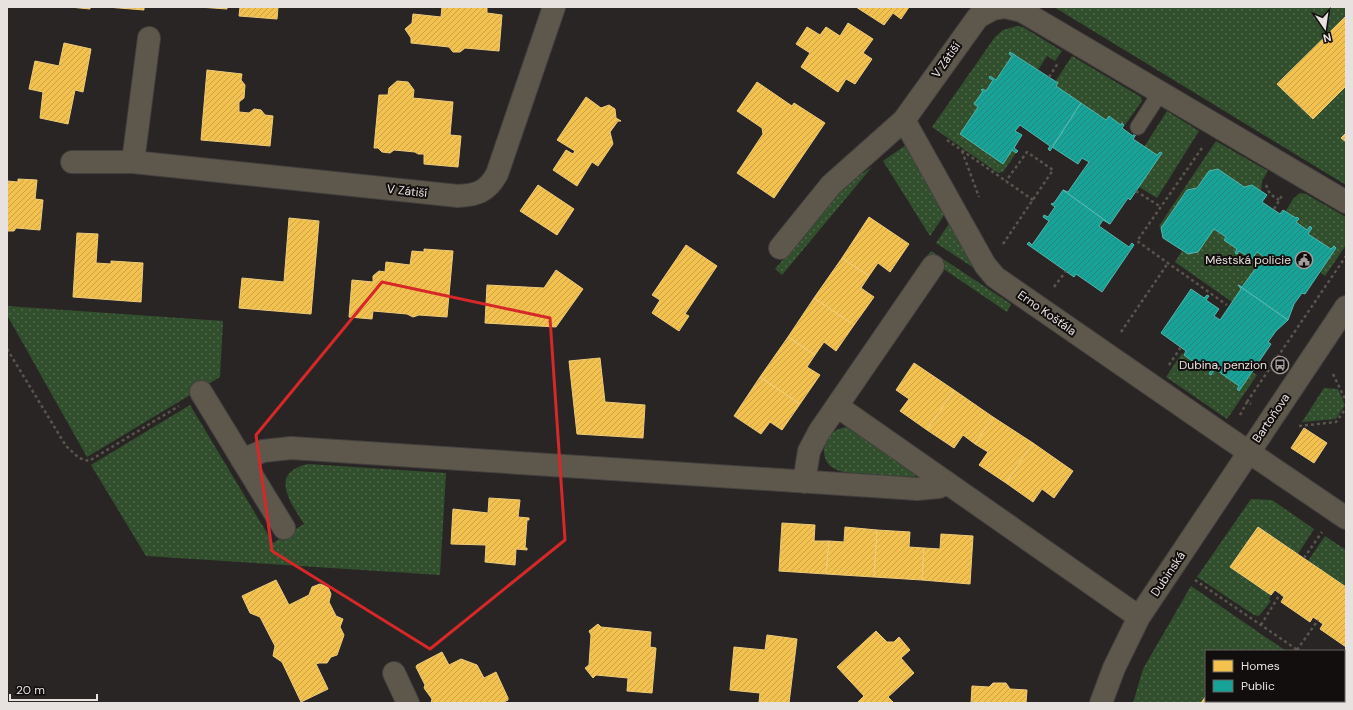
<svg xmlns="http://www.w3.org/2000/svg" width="1353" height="710" viewBox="0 0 1353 710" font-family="'DM Sans',sans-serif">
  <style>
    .grass { fill: url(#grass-dots) }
    .homes { fill: url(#homes-hatch); stroke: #efcb7a }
    .public { fill: url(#public-hatch); stroke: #55b6ae }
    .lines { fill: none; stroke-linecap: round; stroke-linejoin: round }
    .service-casing { stroke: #43403f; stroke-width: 17 }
    .minor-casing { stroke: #43403f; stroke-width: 24 }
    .path { stroke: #59554d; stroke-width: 2.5; stroke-dasharray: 3 3; stroke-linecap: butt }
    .service { stroke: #5e584c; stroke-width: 15 }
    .minor { stroke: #5e584c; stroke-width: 22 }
    .marked { fill: none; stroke: #d62828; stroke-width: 3; stroke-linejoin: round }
    .labels { text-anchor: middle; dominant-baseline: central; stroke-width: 4; stroke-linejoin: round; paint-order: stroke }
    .street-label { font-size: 12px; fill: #e7e2e0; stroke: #120e0d }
    .poi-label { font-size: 12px; fill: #e7e2e0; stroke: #120e0d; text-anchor: end }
  </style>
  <defs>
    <pattern id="grass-dots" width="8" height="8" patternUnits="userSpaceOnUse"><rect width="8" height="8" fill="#324f2d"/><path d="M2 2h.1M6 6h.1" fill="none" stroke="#50684b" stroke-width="1.8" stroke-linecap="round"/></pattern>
    <pattern id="homes-hatch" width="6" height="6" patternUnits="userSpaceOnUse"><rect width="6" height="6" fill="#f2c14e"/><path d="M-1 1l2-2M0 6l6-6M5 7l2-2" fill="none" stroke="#c7a24b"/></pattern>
    <pattern id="public-hatch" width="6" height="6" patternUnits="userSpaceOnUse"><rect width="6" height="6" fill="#17a398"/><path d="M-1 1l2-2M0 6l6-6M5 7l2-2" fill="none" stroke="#25867e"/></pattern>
  </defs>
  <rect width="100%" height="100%" fill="#292524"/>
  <!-- grass -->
  <path class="grass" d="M 1054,7 L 1346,7 L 1346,185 Z
    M 1017,26 L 1023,27 L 1062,51 L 1055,61 L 1047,56 L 1038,70 L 1010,52 L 1009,54 L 1012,56 L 996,80 L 990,76 L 989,78 L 993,80 L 986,91 L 982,89 L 983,91 L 974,104 L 978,107 L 960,134 L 1003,163 L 1012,150 L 1016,153 L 1003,172 L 998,173 L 932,127 L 995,37 L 1003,30 Z
    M 1072,56 L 1141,97 L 1142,101 L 1125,125 L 1122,123 L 1121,125 L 1109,116 L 1106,120 L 1056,86 L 1058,84 L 1055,82 Z
    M 1167,111 L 1199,131 L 1157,198 L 1139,187 L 1162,153 L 1160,152 L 1157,155 L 1144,147 Z
    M 1216,141 L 1268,171 L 1262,181 L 1261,191 L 1252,185 L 1244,187 L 1218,169 L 1209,171 L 1197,188 L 1187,190 L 1161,228 L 1159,226 Z
    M 906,145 L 945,214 L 930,236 L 883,161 Z
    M 872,167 L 782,275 L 775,269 L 847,184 Z
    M 1300,193 L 1306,194 L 1346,217 L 1346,245 L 1325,276 L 1320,272 L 1336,248 L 1334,246 L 1331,249 L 1308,234 L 1311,228 L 1310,226 L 1307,230 L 1296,222 L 1299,219 L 1285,212 L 1293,199 Z
    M 950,222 L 980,272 L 936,243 Z
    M 1214,229 L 1226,237 L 1225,240 L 1237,249 L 1235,253 L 1237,254 L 1239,251 L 1252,259 L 1257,252 L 1264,257 L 1242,287 L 1238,285 L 1238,287 L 1241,289 L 1232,302 L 1175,262 L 1182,251 L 1188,254 L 1198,252 Z
    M 931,251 L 1011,304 L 1007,312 L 926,257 Z
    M 7,306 L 223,321 L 220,377 L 87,457 L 7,315 Z
    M 1182,353 L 1198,366 L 1201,363 L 1211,370 L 1209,374 L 1211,375 L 1215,369 L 1239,386 L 1237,389 L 1239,391 L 1252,372 L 1257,375 L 1227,419 L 1166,377 Z
    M 1324,388 L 1338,389 L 1345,405 L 1336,419 L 1302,422 Z
    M 190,405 L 273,543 L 304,524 C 291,503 268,473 308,464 L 446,473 L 440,575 L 146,556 L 91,465 Z
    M 848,427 L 918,475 L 914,477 C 896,476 877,475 858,473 C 852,473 845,473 840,471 C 814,464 822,428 848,427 Z
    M 1251,499 L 1272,500 L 1314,529 L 1298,554 L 1258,527 L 1231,567 L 1271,595 L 1269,599 L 1271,601 L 1259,616 L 1254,615 L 1197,577 Z
    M 1325,536 L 1346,550 L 1346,587 L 1308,561 Z
    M 1191,586 L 1286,651 L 1206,651 L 1206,696 L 1201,703 L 1133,703 L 1143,669 Z
    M 1344,691 L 1346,692 L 1346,703 L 1239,703 L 1236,701 L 1344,701 Z"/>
  <!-- homes -->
  <path class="homes" d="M 70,7 L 90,7 L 90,9 Z
    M 107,7 L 144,7 L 144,10 Z
    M 199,7 L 227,7 L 227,9 Z
    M 240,7 L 278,7 L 277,19 L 239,16 Z
    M 442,7 L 487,7 L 487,13 L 502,15 L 499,51 L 465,48 L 460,52 L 453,52 L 449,47 L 411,43 L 411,38 L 405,29 L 412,23 L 413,14 L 441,17 Z
    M 856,7 L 909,7 L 901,19 L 893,13 L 884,25 Z
    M 1346,16 L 1346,86 L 1313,119 L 1277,84 Z
    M 848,23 L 873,39 L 863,53 L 872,59 L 855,84 L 846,79 L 838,92 L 801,67 L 810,53 L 796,44 L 807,27 L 820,35 L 826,27 L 840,36 Z
    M 64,43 L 91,49 L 83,92 L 75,90 L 68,124 L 40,118 L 43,92 L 29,89 L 35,61 L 59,66 Z
    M 207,70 L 242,74 L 241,80 L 245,85 L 244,98 L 239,102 L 239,112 L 249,113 L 254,109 L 261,110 L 265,115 L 273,116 L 270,146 L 201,140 Z
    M 397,81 L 408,82 L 414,90 L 413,98 L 453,102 L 450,135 L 461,136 L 458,167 L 424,164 L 424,154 L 418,154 L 415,152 L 394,150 L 390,153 L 382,152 L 378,148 L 374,148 L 379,95 L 388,95 L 389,88 Z
    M 757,82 L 792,106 L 794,103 L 825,123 L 774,198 L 737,173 L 763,134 L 762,128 L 737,111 Z
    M 586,97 L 601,108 L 609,105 L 615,109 L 616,118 L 621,121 L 618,121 L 610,132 L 613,144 L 598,166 L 592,162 L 577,186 L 553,170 L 566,150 L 573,154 L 575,151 L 557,140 Z
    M 1346,133 L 1346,142 L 1341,138 Z
    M 18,179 L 37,180 L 35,199 L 43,200 L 40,230 L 16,228 L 14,231 L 7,231 L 7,181 L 18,182 Z
    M 538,185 L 574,209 L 557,235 L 520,211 Z
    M 869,217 L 909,244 L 890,272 L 878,263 L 869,276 L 842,258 Z
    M 289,218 L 319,221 L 311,314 L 239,308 L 242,278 L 284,282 Z
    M 77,233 L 98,234 L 96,263 L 111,264 L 111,261 L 143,263 L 141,302 L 73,297 Z
    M 686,245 L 717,266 L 685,314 L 689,316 L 679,331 L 652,313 L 660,300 L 652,295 Z
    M 424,249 L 453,251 L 447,317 L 419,315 L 413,317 L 407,314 L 373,311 L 372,319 L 349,317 L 352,280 L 373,282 L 373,276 L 379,271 L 385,272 L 386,262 L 410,265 L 412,251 L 424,252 Z
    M 842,258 L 869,276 L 861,288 L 874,297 L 854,325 L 814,298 Z
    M 556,270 L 583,289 L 556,327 L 485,323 L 487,285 L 544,288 Z
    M 814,298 L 854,325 L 836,351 L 824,342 L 815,355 L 788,337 Z
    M 788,337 L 815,355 L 807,367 L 820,375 L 800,404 L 760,377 Z
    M 600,358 L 605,402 L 645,405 L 643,438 L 577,434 L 569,361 Z
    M 914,363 L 954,390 L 927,430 L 900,411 L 909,399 L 896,390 Z
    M 760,377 L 800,404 L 782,430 L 770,422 L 761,434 L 734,416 Z
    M 954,390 L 993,417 L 975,444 L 963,435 L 954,448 L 927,430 Z
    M 993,417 L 1033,443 L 1006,483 L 979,465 L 988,452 L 975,444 Z
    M 1304,428 L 1327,443 L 1314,463 L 1291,448 Z
    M 1033,443 L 1073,471 L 1054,498 L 1042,489 L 1033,502 L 1006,483 Z
    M 489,498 L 520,500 L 518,517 L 529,518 L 529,520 L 527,520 L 525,548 L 527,548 L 527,550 L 516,549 L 515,565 L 485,562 L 486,545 L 451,544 L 453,509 L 488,513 Z
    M 782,523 L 815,525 L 814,541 L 829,541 L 826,574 L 779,571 Z
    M 845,527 L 877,530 L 874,577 L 826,574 L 829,541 L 844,542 Z
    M 1258,527 L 1346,587 L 1346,647 L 1320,629 L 1323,624 L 1313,617 L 1310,622 L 1281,602 L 1284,597 L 1275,590 L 1271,595 L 1230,567 Z
    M 877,530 L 910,532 L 909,547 L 924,548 L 922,580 L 874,577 Z
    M 941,534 L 973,536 L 970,584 L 922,580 L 924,548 L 940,549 Z
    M 276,580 L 289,605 L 309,595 L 312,587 L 320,584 L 328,587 L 331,594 L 329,602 L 336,616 L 343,619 L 340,627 L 344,635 L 337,655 L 331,657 L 327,663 L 319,663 L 316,664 L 328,689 L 301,702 L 282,662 L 273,656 L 275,646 L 260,617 L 250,613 L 242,596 Z
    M 598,624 L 601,627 L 651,632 L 650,647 L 656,648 L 652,693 L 627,691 L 628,678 L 596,675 L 593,678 L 585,668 L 589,665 L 591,635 L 589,631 Z
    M 876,631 L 887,642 L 894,642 L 899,637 L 910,650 L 901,658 L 914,673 L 888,697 L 894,703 L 857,703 L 864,696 L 837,667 Z
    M 767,635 L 797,639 L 789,703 L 759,702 L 760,693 L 730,690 L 734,647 L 765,650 Z
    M 442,652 L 449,665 L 461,659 L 477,665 L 484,678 L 496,672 L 508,698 L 508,700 L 502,703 L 431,703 L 432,699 L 424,688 L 425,685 L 416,667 L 417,665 Z
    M 993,683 L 1006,683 L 1010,689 L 1027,690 L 1026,703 L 971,703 L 972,686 L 989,687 Z
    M 1206,696 L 1206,701 L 1236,701 L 1239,703 L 1201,703 Z"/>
  <!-- public -->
  <path class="public" d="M 1010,52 L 1058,83 L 1056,86 L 1081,103 L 1050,151 L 1048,149 L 1050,146 L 1020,125 L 1015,131 L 1022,135 L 1014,148 L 1018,151 L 1016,153 L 1012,150 L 1003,164 L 960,134 L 978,107 L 974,104 L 983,91 L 981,90 L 983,89 L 986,91 L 993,80 L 989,78 L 990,76 L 996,80 L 1012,56 L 1009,54 Z
    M 1081,103 L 1106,120 L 1109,116 L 1121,125 L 1122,123 L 1124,125 L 1122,128 L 1133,136 L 1135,132 L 1137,133 L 1133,139 L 1157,155 L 1160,152 L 1162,153 L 1130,200 L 1128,198 L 1110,224 L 1063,190 L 1068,192 L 1089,162 L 1082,158 L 1078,164 L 1052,147 Z
    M 1218,169 L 1244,187 L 1252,185 L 1267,195 L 1262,202 L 1280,214 L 1283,210 L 1296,218 L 1297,217 L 1299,219 L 1296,222 L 1307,230 L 1310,226 L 1312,228 L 1308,234 L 1331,249 L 1334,246 L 1336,248 L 1305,294 L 1302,293 L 1294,304 L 1288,320 L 1238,285 L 1242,287 L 1264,257 L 1257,252 L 1252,259 L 1239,251 L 1237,254 L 1235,253 L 1237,249 L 1224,240 L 1226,237 L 1214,229 L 1198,252 L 1188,254 L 1163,238 L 1161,228 L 1187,190 L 1197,188 L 1209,171 Z
    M 1063,190 L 1110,224 L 1103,220 L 1099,226 L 1129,247 L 1132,243 L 1134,245 L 1102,292 L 1076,274 L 1074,277 L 1027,244 L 1029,242 L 1032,245 L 1049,221 L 1043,217 L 1044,215 L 1048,217 L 1055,207 L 1051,204 L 1054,203 Z
    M 1238,285 L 1288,320 L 1276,331 L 1268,342 L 1271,344 L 1239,391 L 1237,389 L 1239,386 L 1215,369 L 1211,375 L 1209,374 L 1211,370 L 1201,363 L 1199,366 L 1184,355 L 1186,351 L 1161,333 L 1191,289 L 1204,298 L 1207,295 L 1209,296 L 1206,300 L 1219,309 L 1214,316 L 1220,320 L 1241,289 Z"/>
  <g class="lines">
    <defs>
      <path id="service" d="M 1138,127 L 1160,93"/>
      <path id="minor" d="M 1005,7 L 1022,11 L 1346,202
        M 904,120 L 985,265 L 995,277 L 1228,438 L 1346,518
        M 72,162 L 133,162 L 458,196 C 477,195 487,192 497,174 L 554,7
        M 133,162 L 149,38
        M 780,248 L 831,185 L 904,120 L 978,17 L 993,9 L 1005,7
        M 201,392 L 284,528
        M 837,406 L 1139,617
        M 242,460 L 263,451 L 291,448 L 917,489 L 939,487 L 946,482
        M 804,482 L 809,451 L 819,432 L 933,266
        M 394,673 L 408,703
        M 1101,703 L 1114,668 L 1139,617 L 1346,307"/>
    </defs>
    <!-- service casing -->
    <use href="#service" class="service-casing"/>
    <!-- minor casing -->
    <use href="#minor" class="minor-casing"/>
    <!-- path -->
    <path class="path" d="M 1049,77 L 1058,63
      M 947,140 L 1033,200
      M 1202,148 L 1137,241 L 1227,305
      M 962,151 L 979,197
      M 1266,185 L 1270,194 L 1279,200
      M 1136,191 L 1161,207
      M 1274,209 L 1283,194
      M 1003,244 L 1053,170 L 1027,152 L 1006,181
      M 1054,287 L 1066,271
      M 1121,332 L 1168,263
      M 7,349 L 66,446 L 79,458 L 89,461 L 179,406
      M 1169,365 L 1181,347
      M 1333,374 L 1346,401
      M 1247,402 L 1346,256
      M 1240,415 L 1247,402 L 1251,404
      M 1299,426 L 1336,422 L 1346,408
      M 1304,558 L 1322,532
      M 1195,580 L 1299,651
      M 1261,625 L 1280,594
      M 1297,650 L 1318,620
      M 1344,682 L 1346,683"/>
    <!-- service -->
    <use href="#service" class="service"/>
    <!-- minor -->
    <use href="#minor" class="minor"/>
  </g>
  <!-- marked area -->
  <path class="marked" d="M 382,282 L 550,318 L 565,540 L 430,649 L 272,551 L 256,435 Z"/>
  <!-- icons -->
  <defs>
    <symbol id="civic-ring" viewBox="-11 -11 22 22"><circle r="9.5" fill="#120e0d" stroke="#a4a09e" stroke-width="1.5"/><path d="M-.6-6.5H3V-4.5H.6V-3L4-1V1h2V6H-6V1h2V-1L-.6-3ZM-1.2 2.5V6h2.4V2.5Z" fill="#a4a09e"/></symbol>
    <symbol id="bus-ring" viewBox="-11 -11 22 22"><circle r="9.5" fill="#120e0d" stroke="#a4a09e" stroke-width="1.5"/><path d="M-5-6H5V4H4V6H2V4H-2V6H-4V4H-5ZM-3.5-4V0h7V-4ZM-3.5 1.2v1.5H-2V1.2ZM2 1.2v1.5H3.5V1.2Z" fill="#a4a09e"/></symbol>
  </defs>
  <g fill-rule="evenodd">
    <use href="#civic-ring" x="1294" y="250" width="20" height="20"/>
    <use href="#bus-ring" x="1270" y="355" width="20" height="20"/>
  </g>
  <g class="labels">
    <!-- street labels -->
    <g class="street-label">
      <text transform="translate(946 60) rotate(-55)">V Zátiší</text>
      <text transform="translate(407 191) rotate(6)">V Zátiší</text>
      <text transform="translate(1047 313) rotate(35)">Erno Košťála</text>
      <text transform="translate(1271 418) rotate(-56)">Bartoňova</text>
      <text transform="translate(1168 574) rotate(-56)">Dubinská</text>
    </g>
    <!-- poi labels -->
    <g class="poi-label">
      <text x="1291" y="260">Městská policie</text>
      <text x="1267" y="365">Dubina, penzion</text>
    </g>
  </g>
  <!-- border -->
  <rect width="1353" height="710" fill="none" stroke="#e7e2e0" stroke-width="16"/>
  <!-- legend -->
  <rect x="1205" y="650" width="140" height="52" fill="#120e0d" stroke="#676361"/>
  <rect x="1213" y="660" width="20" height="12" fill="#f2c14e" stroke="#676361"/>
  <text x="1241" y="670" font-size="12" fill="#e7e2e0">Homes</text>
  <rect x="1213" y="680" width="20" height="12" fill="#17a398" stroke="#676361"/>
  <text x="1241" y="690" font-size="12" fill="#e7e2e0">Public</text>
  <!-- north arrow -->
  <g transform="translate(1325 28) rotate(167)" stroke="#120e0d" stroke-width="3" paint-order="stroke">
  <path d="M0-3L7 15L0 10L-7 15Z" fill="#e7e2e0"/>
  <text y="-6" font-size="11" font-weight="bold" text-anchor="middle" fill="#e7e2e0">N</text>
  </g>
  <!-- scale -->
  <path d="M10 694v6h87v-6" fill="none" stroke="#e7e2e0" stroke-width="2"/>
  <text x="16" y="694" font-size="12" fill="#e7e2e0" stroke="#120e0d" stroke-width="3" paint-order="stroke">20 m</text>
</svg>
